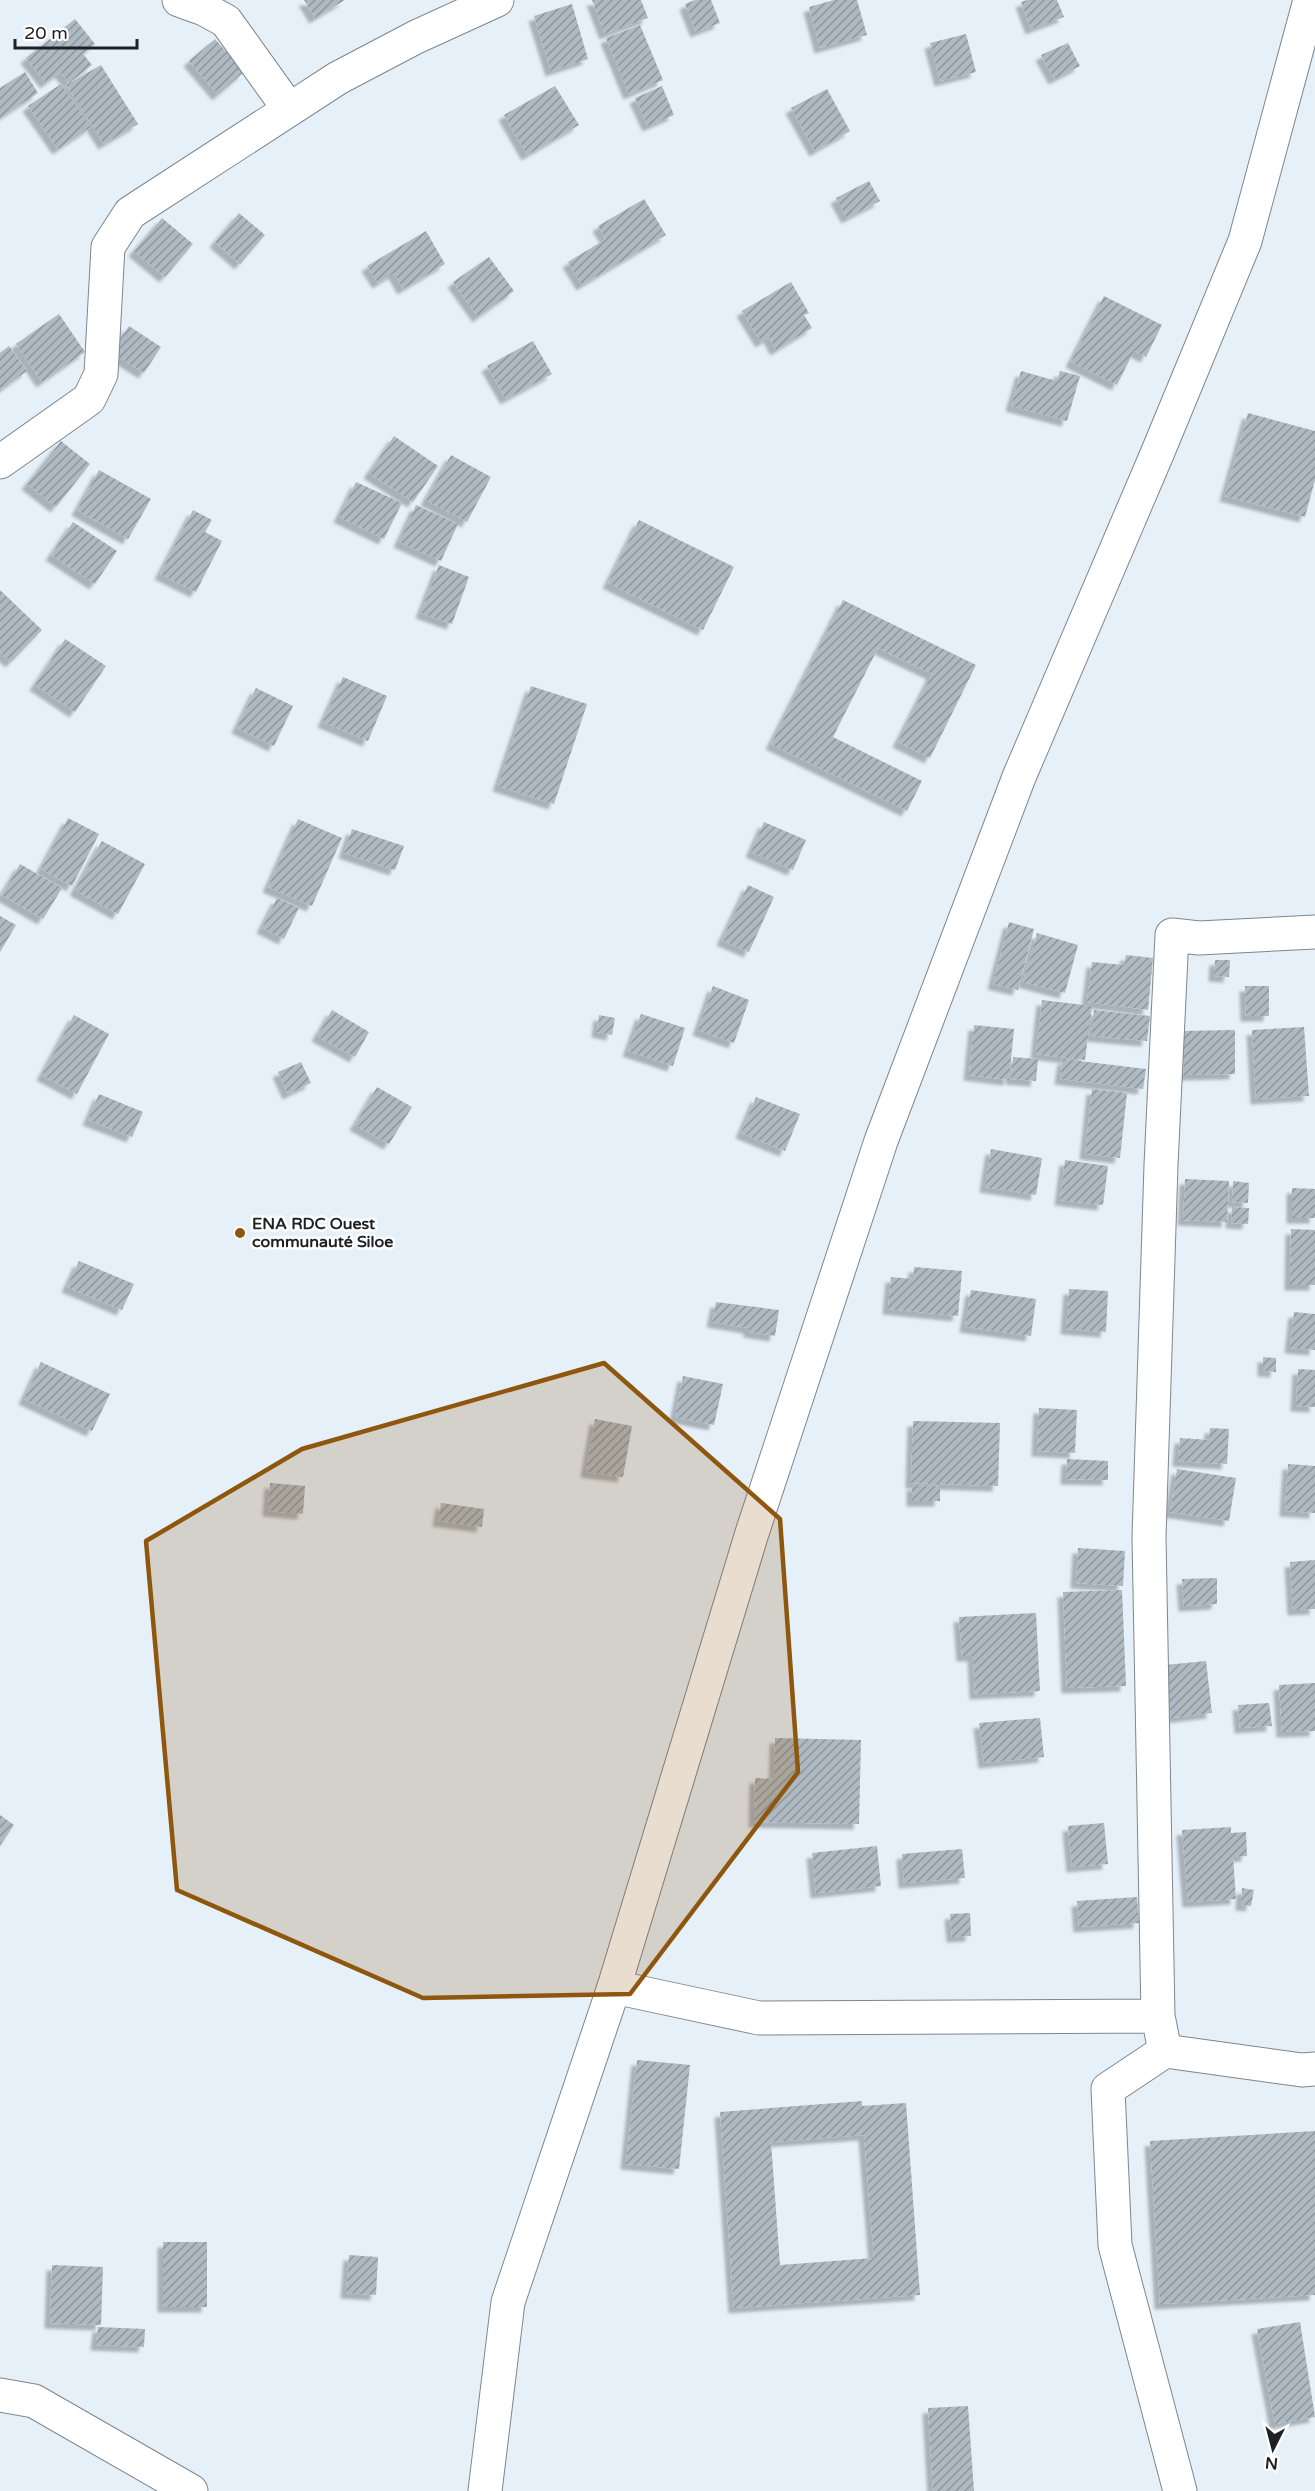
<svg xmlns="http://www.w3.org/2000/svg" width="1315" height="2491" viewBox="0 0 1315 2491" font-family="'Varela Round',sans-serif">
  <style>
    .building { fill: url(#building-hatch); fill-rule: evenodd; filter: url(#shadow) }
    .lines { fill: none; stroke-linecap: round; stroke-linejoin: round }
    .minor-casing { stroke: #7e868e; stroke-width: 35 }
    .secondary-casing { stroke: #7e868e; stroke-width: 35 }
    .minor { stroke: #fff; stroke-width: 33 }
    .secondary { stroke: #fff; stroke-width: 33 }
    .marked { fill: #8e570d; fill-opacity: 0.2; stroke: #8e570d; stroke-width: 4.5; stroke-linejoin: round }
    .poi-dot { fill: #8e570d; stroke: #fff; stroke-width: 2 }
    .labels { text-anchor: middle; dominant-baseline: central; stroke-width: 5; stroke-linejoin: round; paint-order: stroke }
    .poi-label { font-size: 16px; font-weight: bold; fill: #1d2124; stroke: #fff; text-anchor: start }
  </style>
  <defs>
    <pattern id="building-hatch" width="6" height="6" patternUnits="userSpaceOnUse" patternTransform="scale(1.5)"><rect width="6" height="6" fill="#afb9c1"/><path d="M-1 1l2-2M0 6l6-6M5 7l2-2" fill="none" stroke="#8e969d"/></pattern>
    <filter id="shadow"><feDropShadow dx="-5.5" dy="5.5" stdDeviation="1.5" flood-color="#0004"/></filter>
  </defs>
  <rect width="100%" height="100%" fill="#e6f0f9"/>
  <!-- building -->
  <path class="building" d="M 304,0 L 345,0 L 315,18 Z
    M 592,0 L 641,0 L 648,18 L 605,34 Z
    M 695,0 L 711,0 L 720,23 L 696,32 L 685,4 Z
    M 834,0 L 857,0 L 867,35 L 820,48 L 809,7 Z
    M 1027,0 L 1057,0 L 1064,17 L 1031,29 L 1021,2 Z
    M 572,4 L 588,59 L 551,71 L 534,16 Z
    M 75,19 L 95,44 L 83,54 L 92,65 L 69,83 L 60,72 L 46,83 L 26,58 Z
    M 640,25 L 663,80 L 629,94 L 606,38 Z
    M 966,34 L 976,72 L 940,81 L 930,43 Z
    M 215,39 L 244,72 L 218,95 L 189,61 Z
    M 1068,43 L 1080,66 L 1054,79 L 1041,55 Z
    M 101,65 L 138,124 L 104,144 L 66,85 Z
    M 25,72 L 38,93 L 0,118 L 0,88 Z
    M 61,84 L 91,127 L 58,149 L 28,106 Z
    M 555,86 L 579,125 L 527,155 L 504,115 Z
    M 662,86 L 674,115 L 648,126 L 635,98 Z
    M 827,89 L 850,131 L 815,151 L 791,108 Z
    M 869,181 L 880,201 L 847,218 L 836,198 Z
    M 644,199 L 666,235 L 582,285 L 568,262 L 606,239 L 598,226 Z
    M 239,213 L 265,235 L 240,264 L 215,242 Z
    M 162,218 L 193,244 L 165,277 L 134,251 Z
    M 426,231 L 445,264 L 403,289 L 394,273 L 378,283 L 367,266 Z
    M 489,257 L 514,291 L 478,317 L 453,282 Z
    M 791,282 L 809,313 L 804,315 L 812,328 L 776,350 L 769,337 L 761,342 L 742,311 Z
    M 1104,296 L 1162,325 L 1146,357 L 1134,351 L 1117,385 L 1071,362 Z
    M 59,314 L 85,352 L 42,382 L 16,344 Z
    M 129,326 L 161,347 L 144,373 L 111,352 Z
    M 533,341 L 552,374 L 506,399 L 487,366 Z
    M 9,346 L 27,371 L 2,389 L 0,387 L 0,353 Z
    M 1021,371 L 1057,381 L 1060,371 L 1080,376 L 1067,421 L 1011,406 Z
    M 1248,413 L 1315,431 L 1315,480 L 1305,517 L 1225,496 Z
    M 394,436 L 438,466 L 413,502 L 369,473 Z
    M 61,441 L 90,464 L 56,507 L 27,484 Z
    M 451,455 L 491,477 L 467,522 L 426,500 Z
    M 99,470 L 151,499 L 128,539 L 77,510 Z
    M 356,482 L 402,503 L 384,539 L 339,517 Z
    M 416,505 L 458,524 L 441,561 L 399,542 Z
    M 193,510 L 212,520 L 205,532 L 222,541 L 196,592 L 160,574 Z
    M 639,520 L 734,567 L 703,630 L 608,583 Z
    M 73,522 L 117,551 L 95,584 L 51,555 Z
    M 439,565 L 469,577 L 452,624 L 421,613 Z
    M 0,590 L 42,630 L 11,662 L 0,652 Z
    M 843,600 L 976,665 L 930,758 L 898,742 L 932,674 L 878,648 L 833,737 L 922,781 L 907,811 L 771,744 Z
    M 65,639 L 106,666 L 75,712 L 35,685 Z
    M 343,677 L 387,696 L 368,741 L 323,722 Z
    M 531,686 L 587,704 L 554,804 L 498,786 Z
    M 256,688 L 293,706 L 274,746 L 237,728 Z
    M 68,818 L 99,834 L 72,886 L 41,869 Z
    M 298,819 L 342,838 L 312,906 L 268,887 Z
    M 764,822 L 806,840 L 793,870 L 751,852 Z
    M 352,829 L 404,846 L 395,870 L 344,853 Z
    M 102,841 L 145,864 L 118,914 L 75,890 Z
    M 20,864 L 62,888 L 43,919 L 2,895 Z
    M 748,885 L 774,897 L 749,952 L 722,940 Z
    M 277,898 L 299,908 L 284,939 L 262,928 Z
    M 0,916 L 16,925 L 0,952 Z
    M 1009,922 L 1034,929 L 1018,990 L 993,984 Z
    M 1037,933 L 1078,945 L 1065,993 L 1023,982 Z
    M 1126,955 L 1153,958 L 1148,1010 L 1087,1002 L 1092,962 L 1124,965 Z
    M 1215,960 L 1230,960 L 1229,977 L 1214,976 Z
    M 713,986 L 749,1000 L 734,1043 L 698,1030 Z
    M 1245,986 L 1269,986 L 1269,1016 L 1246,1016 Z
    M 1042,1000 L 1092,1006 L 1085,1060 L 1036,1054 Z
    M 332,1010 L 369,1032 L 355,1057 L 317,1036 Z
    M 1094,1010 L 1150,1016 L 1147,1041 L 1091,1036 Z
    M 641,1014 L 685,1028 L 673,1066 L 628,1051 Z
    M 74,1015 L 109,1034 L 77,1094 L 42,1075 Z
    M 599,1015 L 615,1018 L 612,1035 L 597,1032 Z
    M 974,1025 L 1014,1029 L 1009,1080 L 969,1075 Z
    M 1304,1027 L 1309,1096 L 1256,1099 L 1252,1030 Z
    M 1235,1030 L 1235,1074 L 1184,1075 L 1183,1031 Z
    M 1013,1057 L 1038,1059 L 1036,1081 L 1011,1079 Z
    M 1063,1059 L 1146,1069 L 1143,1089 L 1060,1079 Z
    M 301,1062 L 311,1083 L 288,1094 L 278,1072 Z
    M 377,1087 L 412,1107 L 389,1144 L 355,1125 Z
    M 1092,1089 L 1127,1093 L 1120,1158 L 1085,1154 Z
    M 99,1094 L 143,1112 L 132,1137 L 88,1120 Z
    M 756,1097 L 800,1114 L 785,1151 L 741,1133 Z
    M 991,1149 L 1042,1158 L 1036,1195 L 985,1187 Z
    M 1065,1160 L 1108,1166 L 1103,1205 L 1060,1200 Z
    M 1185,1179 L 1229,1181 L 1227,1222 L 1183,1220 Z
    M 1233,1181 L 1249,1183 L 1248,1203 L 1232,1202 Z
    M 1292,1188 L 1315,1189 L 1315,1218 L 1292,1218 Z
    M 1232,1207 L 1249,1208 L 1248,1224 L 1231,1223 Z
    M 1291,1229 L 1315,1230 L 1315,1285 L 1290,1285 Z
    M 79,1261 L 134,1284 L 122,1310 L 67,1287 Z
    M 914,1267 L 962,1271 L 958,1316 L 888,1309 L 891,1277 L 913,1279 Z
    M 1069,1289 L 1108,1291 L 1106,1332 L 1066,1329 Z
    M 971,1290 L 1036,1299 L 1031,1336 L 965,1327 Z
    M 716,1302 L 779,1310 L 775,1336 L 749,1332 L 749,1328 L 712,1322 Z
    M 1294,1312 L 1315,1314 L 1315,1350 L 1290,1348 Z
    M 1263,1357 L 1276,1358 L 1276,1372 L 1263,1371 Z
    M 41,1362 L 110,1394 L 92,1431 L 24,1399 Z
    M 1298,1369 L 1315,1370 L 1315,1407 L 1296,1406 Z
    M 683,1376 L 723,1384 L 714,1425 L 675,1417 Z
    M 1039,1408 L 1077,1410 L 1075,1453 L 1037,1451 Z
    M 595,1419 L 632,1426 L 623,1477 L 586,1472 Z
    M 913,1421 L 1000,1423 L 998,1486 L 911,1483 Z
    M 1210,1428 L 1229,1429 L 1227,1464 L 1178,1461 L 1180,1438 L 1209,1440 Z
    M 1067,1459 L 1108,1461 L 1108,1480 L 1066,1479 Z
    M 1288,1464 L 1315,1466 L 1315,1513 L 1285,1511 Z
    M 1177,1469 L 1236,1478 L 1229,1521 L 1170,1512 Z
    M 270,1483 L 305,1486 L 303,1514 L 268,1511 Z
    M 912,1485 L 940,1486 L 940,1501 L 912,1501 Z
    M 441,1503 L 484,1509 L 482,1527 L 438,1521 Z
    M 1078,1548 L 1125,1551 L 1123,1586 L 1076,1583 Z
    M 1315,1560 L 1315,1609 L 1293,1610 L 1290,1562 Z
    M 1217,1578 L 1217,1604 L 1184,1606 L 1182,1579 Z
    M 1122,1590 L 1126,1686 L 1067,1688 L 1063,1592 Z
    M 1036,1613 L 1040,1691 L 975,1694 L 973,1656 L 962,1656 L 959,1617 Z
    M 1206,1661 L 1212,1713 L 1171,1718 L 1165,1665 Z
    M 1315,1683 L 1315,1731 L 1282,1732 L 1279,1685 Z
    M 1269,1703 L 1272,1726 L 1240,1728 L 1238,1705 Z
    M 1040,1718 L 1044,1757 L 984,1763 L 979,1723 Z
    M 775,1738 L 861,1740 L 859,1824 L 754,1822 L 755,1778 L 774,1779 Z
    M 0,1815 L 14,1825 L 0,1846 Z
    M 1104,1823 L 1108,1864 L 1072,1867 L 1068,1826 Z
    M 1231,1827 L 1231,1833 L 1246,1832 L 1247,1856 L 1233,1857 L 1236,1899 L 1188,1902 L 1182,1830 Z
    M 877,1846 L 881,1886 L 816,1893 L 812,1853 Z
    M 962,1849 L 965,1878 L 904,1883 L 902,1854 Z
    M 1242,1888 L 1254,1890 L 1251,1906 L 1241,1905 Z
    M 1137,1897 L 1139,1923 L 1079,1927 L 1077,1901 Z
    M 970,1913 L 971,1936 L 952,1937 L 950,1914 Z
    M 637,2060 L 690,2065 L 679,2169 L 626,2164 Z
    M 862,2101 L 862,2106 L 906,2103 L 920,2295 L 734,2308 L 720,2112 ZM 864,2135 L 874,2258 L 780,2265 L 771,2142 Z
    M 1315,2131 L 1315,2295 L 1160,2304 L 1150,2141 Z
    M 163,2242 L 207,2242 L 207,2307 L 163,2307 Z
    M 349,2255 L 378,2257 L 376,2295 L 346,2293 Z
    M 52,2265 L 103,2267 L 101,2325 L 50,2323 Z
    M 1300,2322 L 1315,2417 L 1275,2424 L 1257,2329 Z
    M 98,2327 L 145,2329 L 144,2347 L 96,2345 Z
    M 968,2406 L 974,2491 L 933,2491 L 928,2408 Z"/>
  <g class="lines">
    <defs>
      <path id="minor" d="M 179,0 L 204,9 L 226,21 L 289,109
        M 0,462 L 89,399 L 101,374 L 108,247 L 130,213 L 338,78 L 416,37 L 497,0
        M 614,1987 L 759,2018 L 1158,2016
        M 1165,2051 L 1302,2070 L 1315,2069
        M 0,2395 L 34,2401 L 191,2491
        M 1180,2491 L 1115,2245 L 1108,2089 L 1165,2051 L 1158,2016 L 1149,1537 L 1161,1165 L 1172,935 L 1199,938 L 1315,932"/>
      <path id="secondary" d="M 485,2491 L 508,2302 L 614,1987 L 752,1533 L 881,1141 L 1019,777 L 1157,454 L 1245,241 L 1310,0"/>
    </defs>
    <!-- minor casing -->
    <use href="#minor" class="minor-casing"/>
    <!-- secondary casing -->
    <use href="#secondary" class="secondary-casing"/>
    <!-- minor -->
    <use href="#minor" class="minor"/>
    <!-- secondary -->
    <use href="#secondary" class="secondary"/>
  </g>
  <!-- marked area -->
  <path class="marked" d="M 604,1363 L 780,1519 L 798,1772 L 630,1994 L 423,1998 L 177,1890 L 146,1541 L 302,1449 Z"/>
  <!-- markers -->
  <circle class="poi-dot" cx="240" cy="1233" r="6"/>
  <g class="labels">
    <!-- poi labels -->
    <g class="poi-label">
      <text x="252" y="1224">ENA RDC Ouest<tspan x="252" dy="18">communauté Siloe</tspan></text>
    </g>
  </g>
  <!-- north arrow -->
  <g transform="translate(1273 2449) rotate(186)" stroke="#ffffff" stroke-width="4.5" paint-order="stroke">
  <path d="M0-4.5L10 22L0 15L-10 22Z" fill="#1d2124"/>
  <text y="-9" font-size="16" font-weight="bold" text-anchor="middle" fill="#1d2124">N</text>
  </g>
  <!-- scale -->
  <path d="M15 39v9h122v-9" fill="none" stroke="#1d2124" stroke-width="3"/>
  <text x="24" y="39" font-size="18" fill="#1d2124" stroke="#ffffff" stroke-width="4.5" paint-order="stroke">20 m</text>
</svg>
